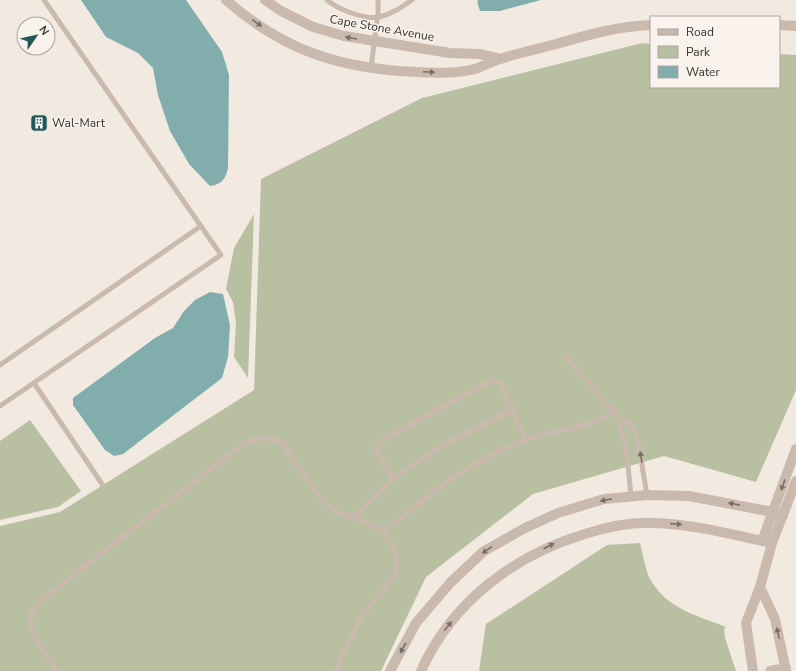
<svg xmlns="http://www.w3.org/2000/svg" width="796" height="671" viewBox="0 0 796 671" font-family="'Nunito Sans',sans-serif">
  <style>
    .green { fill: #b8c0a1 }
    .water { fill: #81adad }
    .lines { fill: none; stroke-linecap: round; stroke-linejoin: round }
    .service { stroke: #cab9ad; stroke-width: 5 }
    .minor { stroke: #cab9ad; stroke-width: 10 }
    .oneway { fill: #7a6d66 }
    .labels { text-anchor: middle; dominant-baseline: central; stroke-width: 3; stroke-linejoin: round; paint-order: stroke }
    .street-label { font-size: 12px; fill: #392f2b; stroke: #faf3ed }
    .poi-label { font-size: 12px; fill: #392f2b; stroke: #faf3ed; text-anchor: start }
  </style>
  <rect width="100%" height="100%" fill="#f2e9e1"/>
  <!-- green -->
  <path class="green" d="M 642,43 L 651,44 L 651,87 L 779,87 L 779,54 L 796,55 L 796,390 L 756,482 L 664,456 L 533,494 L 426,577 L 381,671 L 0,671 L 0,526 L 60,512 L 254,390 L 261,179 L 422,98 Z
    M 254,214 L 248,378 L 234,357 L 236,323 L 233,302 L 226,289 L 234,248 Z
    M 30,420 L 81,491 L 58,507 L 0,520 L 0,441 Z
    M 640,543 C 643,554 645,569 650,579 C 667,609 696,615 726,627 L 724,629 L 725,638 L 736,671 L 479,671 L 486,624 L 607,545 Z"/>
  <!-- water -->
  <path class="water" d="M 81,0 L 186,0 L 222,52 L 229,75 L 228,168 C 225,180 222,184 210,186 L 189,164 L 170,131 L 158,95 L 153,68 L 138,53 L 106,37 Z
    M 479,0 L 541,0 L 500,11 L 480,11 L 477,1 Z
    M 210,292 L 223,294 L 230,325 L 228,357 L 222,378 L 123,454 L 114,456 L 105,450 L 73,405 L 73,398 L 155,338 L 173,328 L 184,311 L 195,300 Z"/>
  <g class="lines">
    <!-- service -->
    <path class="service" d="M 327,0 C 337,9 365,20 379,17 C 392,14 402,7 412,0
      M 371,68 L 378,13 L 378,0
      M 564,355 L 616,414
      M 0,365 L 201,226
      M 34,383 L 102,484
      M 0,406 L 221,255 L 44,0
      M 513,409 L 439,447 L 393,479 L 376,450 L 377,443 L 492,380 L 500,383 L 526,440
      M 631,496 L 627,455 L 619,418 L 631,424 L 637,435 L 647,495
      M 353,518 L 393,479
      M 383,533 C 427,496 471,460 525,440 C 556,429 584,430 615,412
      M 57,671 C 49,658 25,629 31,614 C 32,609 37,605 40,601 L 243,444 C 257,437 266,436 280,441 L 318,495 L 333,510 L 376,527 L 387,537 L 394,547 L 397,559 L 396,573 L 362,616 L 335,671"/>
    <!-- minor -->
    <path class="minor" d="M 226,0 C 284,51 341,69 417,72 C 437,73 459,74 478,68 C 485,65 493,61 500,59 C 518,53 538,49 556,44 C 587,35 619,26 651,25
      M 265,0 L 281,11 L 313,27 L 344,36 L 450,53 L 479,54 L 501,59
      M 779,25 L 796,26
      M 762,541 L 796,449
      M 760,587 L 775,619 L 786,671
      M 390,671 L 416,623 L 451,582 L 484,551 L 525,528 L 558,513 L 604,499 L 647,495 L 689,496 L 773,512 L 783,516
      M 421,671 C 452,602 514,555 585,534 C 607,527 631,522 653,523 C 694,524 733,535 772,543
      M 753,671 L 746,623 L 760,587 L 772,543 L 796,481
      M 770,671 L 786,668"/>
  </g>
  <!-- one-way arrows -->
  <defs><path id="oneway-solid" d="M-6-.8H1V-3.2L6.5 0L1 3.2V.8H-6Z"/></defs>
  <g class="oneway">
    <use href="#oneway-solid" transform="translate(257 23) rotate(35)"/>
    <use href="#oneway-solid" transform="translate(351 38) rotate(-170)"/>
    <use href="#oneway-solid" transform="translate(429 72) rotate(2)"/>
    <use href="#oneway-solid" transform="translate(641 457) rotate(-99)"/>
    <use href="#oneway-solid" transform="translate(783 485) rotate(110)"/>
    <use href="#oneway-solid" transform="translate(606 500) rotate(169)"/>
    <use href="#oneway-solid" transform="translate(734 504) rotate(-169)"/>
    <use href="#oneway-solid" transform="translate(676 524) rotate(4)"/>
    <use href="#oneway-solid" transform="translate(549 546) rotate(-27)"/>
    <use href="#oneway-solid" transform="translate(487 550) rotate(146)"/>
    <use href="#oneway-solid" transform="translate(448 626) rotate(-52)"/>
    <use href="#oneway-solid" transform="translate(778 633) rotate(-102)"/>
    <use href="#oneway-solid" transform="translate(403 648) rotate(119)"/>
  </g>
  <!-- icons -->
  <defs>
    <symbol id="building-square" viewBox="-11 -11 22 22"><rect x="-9" y="-9" width="18" height="18" rx="4" fill="#235758" stroke="#faf3ed"/><path d="M-4-6H4V6H1V3H-1V6H-4ZM-2.5-4.3h1.7v1.8h-1.7ZM.8-4.3h1.7v1.8H.8ZM-2.5-1h1.7V.8h-1.7ZM.8-1h1.7V.8H.8Z" fill="#fff"/></symbol>
  </defs>
  <g fill-rule="evenodd">
    <use href="#building-square" x="29" y="113" width="20" height="20"/>
  </g>
  <g class="labels">
    <!-- street labels -->
    <g class="street-label">
      <text transform="translate(382 28) rotate(10)">Cape Stone Avenue</text>
    </g>
    <!-- poi labels -->
    <g class="poi-label">
      <text x="52" y="123">Wal-Mart</text>
    </g>
  </g>
  <!-- legend -->
  <rect x="650" y="16" width="130" height="72" fill="#faf3ed" stroke="#ada59f"/>
  <rect x="658" y="29" width="20" height="6" fill="#cab9ad" stroke="#ada59f"/>
  <text x="686" y="36" font-size="12" fill="#392f2b">Road</text>
  <rect x="658" y="46" width="20" height="12" fill="#b8c0a1" stroke="#ada59f"/>
  <text x="686" y="56" font-size="12" fill="#392f2b">Park</text>
  <rect x="658" y="66" width="20" height="12" fill="#81adad" stroke="#ada59f"/>
  <text x="686" y="76" font-size="12" fill="#392f2b">Water</text>
  <!-- north arrow -->
  <g transform="translate(36 36) rotate(56)"><circle r="19" fill="#faf3ed" stroke="#ada59f"/>
  <path d="M0-3L7 15L0 10L-7 15Z" fill="#235758"/>
  <text y="-6" font-size="11" font-weight="bold" text-anchor="middle" fill="#392f2b">N</text>
  </g>
</svg>
